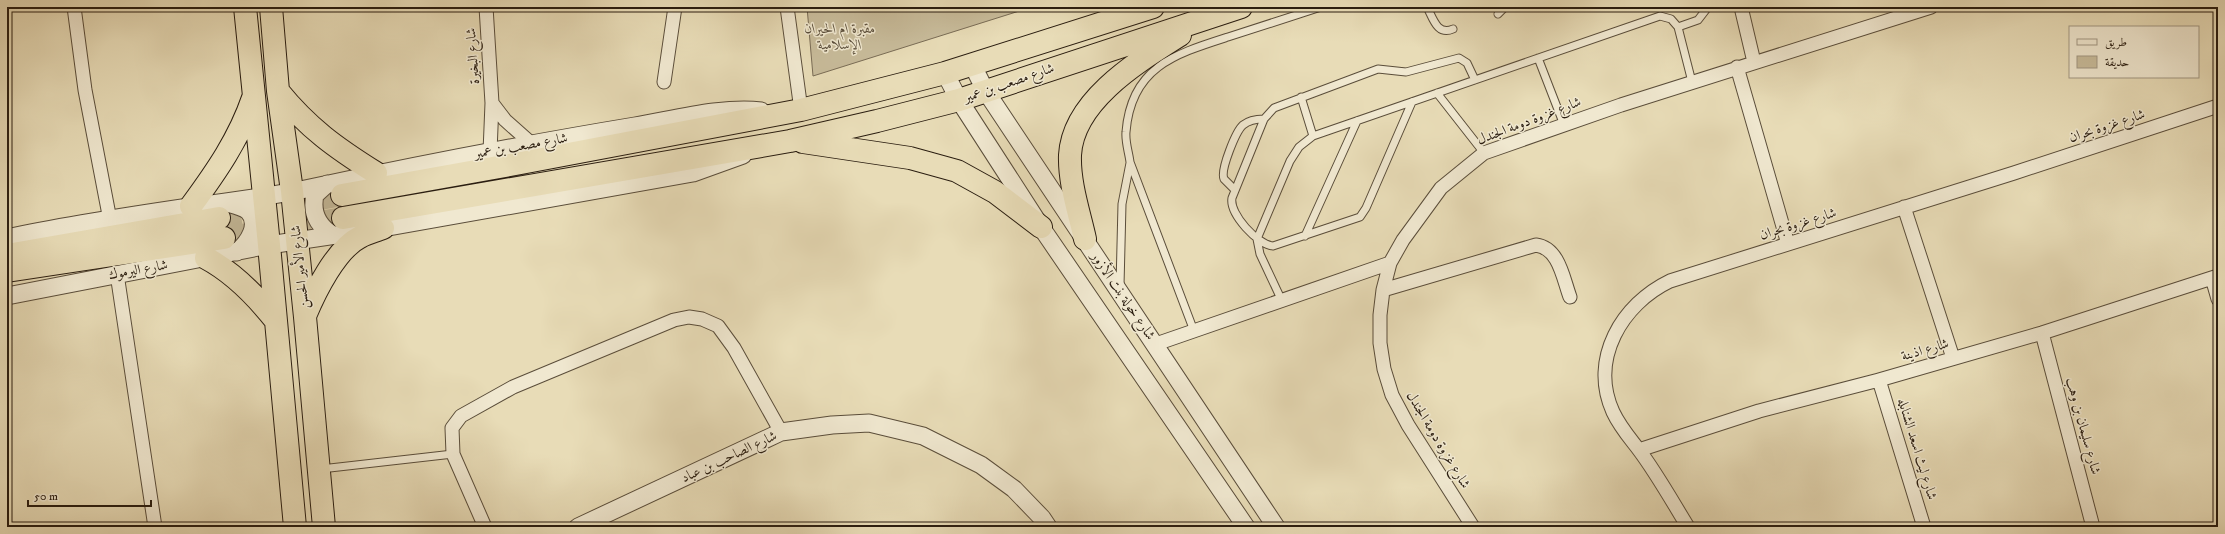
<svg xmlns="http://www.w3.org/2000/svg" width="2225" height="534" viewBox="0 0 2225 534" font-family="'IM FELL DW Pica',Amiri,serif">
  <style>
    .green { fill: #c8bc9b; stroke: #796c56 }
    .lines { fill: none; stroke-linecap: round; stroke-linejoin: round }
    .trunk-tunnel { stroke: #c2b696; stroke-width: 22; stroke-dasharray: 22 11; stroke-linecap: butt }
    .service-casing { stroke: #5a4d3a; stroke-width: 9 }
    .minor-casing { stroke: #5a4d3a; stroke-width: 15 }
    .tertiary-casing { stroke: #5a4d3a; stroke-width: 19 }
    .trunk-casing { stroke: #2a1d10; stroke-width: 24 }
    .service { stroke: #f0e8d0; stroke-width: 7 }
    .minor { stroke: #f0e8d0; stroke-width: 13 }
    .tertiary { stroke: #f0e8d0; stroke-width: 17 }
    .trunk { stroke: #e8dcb7; stroke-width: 22 }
    .labels { text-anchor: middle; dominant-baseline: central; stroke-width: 3; stroke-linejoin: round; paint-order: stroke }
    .park-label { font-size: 14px; font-style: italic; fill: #594d3a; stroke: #f0e8d0 }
    .street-label { font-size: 14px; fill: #2a1d10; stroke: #f0e8d0 }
  </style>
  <rect width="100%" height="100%" fill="#e8dcb7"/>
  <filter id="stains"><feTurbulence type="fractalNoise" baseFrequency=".005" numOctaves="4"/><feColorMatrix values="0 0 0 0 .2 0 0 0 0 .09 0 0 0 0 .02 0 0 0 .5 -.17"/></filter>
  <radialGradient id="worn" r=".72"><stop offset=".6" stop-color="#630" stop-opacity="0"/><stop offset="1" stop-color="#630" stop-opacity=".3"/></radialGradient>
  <!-- green -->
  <path class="green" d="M 807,7 L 1032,7 L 813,76 Z"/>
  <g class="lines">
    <!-- trunk-tunnel -->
    <path class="trunk-tunnel" d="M 219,218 L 342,195
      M 224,238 L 343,218"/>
    <defs>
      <path id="service" d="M 1427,7 C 1433,18 1437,36 1453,29
        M 1498,14 L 1505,7
        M 1678,27 L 1698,20 L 1708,7
        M 1538,58 L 1564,125
        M 1437,93 L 1484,153
        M 1301,97 L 1313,136
        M 1412,102 L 1366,208 L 1360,217 L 1273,246 C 1258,245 1229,214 1232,198 L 1264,119 L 1274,108 L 1378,69 L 1406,72 L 1459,58 L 1467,63 L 1475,80
        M 1235,190 L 1224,179 C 1220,170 1236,131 1243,125 C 1249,120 1257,119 1264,119
        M 1305,236 L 1357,121
        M 1120,286 L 1122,204 L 1130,163
        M 1282,301 L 1260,254 L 1257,239 L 1290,161 L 1299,147 L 1313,136 L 1660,16 L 1671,19 L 1678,27 L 1692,82
        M 1194,331 L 1130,162 C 1129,153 1125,142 1126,132 C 1131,67 1175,54 1228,37 C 1259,27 1290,17 1321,7
        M 321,469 L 453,454"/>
      <path id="minor" d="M 74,7 L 85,90 L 110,220
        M 486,7 L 492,103 L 490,152
        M 787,7 L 801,110
        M 1741,7 L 1754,62
        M 1737,67 L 1788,244
        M 664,82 L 675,7
        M 492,103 L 505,120 L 532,144
        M 1904,207 L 1953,358
        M 117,274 L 155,527
        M 2212,278 L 2218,299
        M 1383,290 L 1536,245 C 1559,248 1563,278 1570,297
        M 2042,333 L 2093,527
        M 1156,344 L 1390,263
        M 1879,380 L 1924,527
        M 1639,450 L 1759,411 L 1879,380 L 2042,333 L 2218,276
        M 485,527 L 453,454 L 452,428 L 461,416 L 513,387 L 674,320 L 689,317 L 702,319 L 718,326 L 734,348 L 781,432
        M 1473,527 L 1408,425 L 1392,395 L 1384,369 L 1380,343 L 1380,315 L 1383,290 L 1390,263 L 1403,240 L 1441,188 L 1484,153 L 1621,105 L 1931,7
        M 1688,527 C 1672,501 1657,474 1639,450 C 1629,437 1620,427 1613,412 C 1589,359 1622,304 1670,281 L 2014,173 L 2218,106"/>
      <path id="tertiary" d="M 972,64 L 985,90 L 1276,527
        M 945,73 L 959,100 L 1041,227 L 1246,527
        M 327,184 L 315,195 C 311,213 318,226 333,235
        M 227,203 C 234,205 243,207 248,211 C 261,224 248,243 237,252
        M 7,238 C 67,225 128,216 189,207 C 229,201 270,197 310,188 C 418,165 526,144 635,126 C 672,120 724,106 761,111
        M 7,296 L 269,245 L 383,228 L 693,173 L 743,155
        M 578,527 L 781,432 L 832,425 L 869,423 L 923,436 L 981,465 L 1014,489 L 1042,518 L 1048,527"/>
      <path id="trunk" d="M 245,7 L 269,245 L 295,527
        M 271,7 L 278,91 L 292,191 L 305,317 L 324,527
        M 278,91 C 308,128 336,148 376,173
        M 803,142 L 910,158 L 957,171 L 995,192 L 1041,227
        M 342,195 L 521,163 L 801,110 L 945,73 L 1153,7
        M 191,206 C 216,172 239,139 253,98
        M 343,218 L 790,141 L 877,121 L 959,100 L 1241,7
        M 1085,239 C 1079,212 1069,183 1070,155 C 1073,100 1139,61 1180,35
        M 7,255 L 219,218
        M 206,258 C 234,273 257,297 276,321
        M 7,271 L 224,238
        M 305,316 C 315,292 336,249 360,237 C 367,233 376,231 383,228"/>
    </defs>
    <!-- service casing -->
    <use href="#service" class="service-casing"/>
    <!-- minor casing -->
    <use href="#minor" class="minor-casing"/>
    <!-- tertiary casing -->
    <use href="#tertiary" class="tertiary-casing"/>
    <!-- trunk casing -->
    <use href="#trunk" class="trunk-casing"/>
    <!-- service -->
    <use href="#service" class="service"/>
    <!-- minor -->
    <use href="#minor" class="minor"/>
    <!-- tertiary -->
    <use href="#tertiary" class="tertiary"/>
    <!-- trunk -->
    <use href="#trunk" class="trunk"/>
  </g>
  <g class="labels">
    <!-- park labels -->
    <g class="park-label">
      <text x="840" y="29">مقبرة ام الحيران<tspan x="840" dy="16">الإسلامية</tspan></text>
    </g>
    <!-- street labels -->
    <g class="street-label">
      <text transform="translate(473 56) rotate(-94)">شارع البخيرة</text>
      <text transform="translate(1009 83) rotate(-19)">شارع مصعب بن عمير</text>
      <text transform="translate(1529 121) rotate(-21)">شارع غزوة دومة الجندل</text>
      <text transform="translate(2107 126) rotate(-18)">شارع غزوة بحران</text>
      <text transform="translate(521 146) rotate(-10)">شارع مصعب بن عمير</text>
      <text transform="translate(1798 224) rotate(-17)">شارع غزوة بحران</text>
      <text transform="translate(300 267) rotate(-96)">شارع الأمير الحسن</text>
      <text transform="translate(138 270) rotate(-10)">شارع اليرموك</text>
      <text transform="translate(1123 296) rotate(56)">شارع خولة بنت الأزور</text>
      <text transform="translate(1925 350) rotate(-16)">شارع اذينة</text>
      <text transform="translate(2083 426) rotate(75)">شارع سليمان بن وهب</text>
      <text transform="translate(1438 440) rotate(59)">شارع غزوة دومة الجندل</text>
      <text transform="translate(1917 449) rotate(73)">شارع ليث اسعد الشنابله</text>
      <text transform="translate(729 457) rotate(-25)">شارع الصاحب بن عباد</text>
    </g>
  </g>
  <!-- margin -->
  <rect width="2225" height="534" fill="none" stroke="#e8dcb7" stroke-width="24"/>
  <rect x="8" y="8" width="2209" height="518" fill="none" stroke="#2a1d10" stroke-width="2"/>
  <rect x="12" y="12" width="2201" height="510" fill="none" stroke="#2a1d10"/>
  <!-- legend -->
  <rect x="2069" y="26" width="130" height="52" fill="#f0e8d0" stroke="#a19783"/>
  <rect x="2077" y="39" width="20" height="6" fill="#f0e8d0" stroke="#a19783"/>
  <text x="2105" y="46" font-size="12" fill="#2a1d10">طريق</text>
  <rect x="2077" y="56" width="20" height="12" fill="#c8bc9b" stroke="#a19783"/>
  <text x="2105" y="66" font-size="12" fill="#2a1d10">حديقة</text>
  <!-- scale -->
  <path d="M28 500v6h123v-6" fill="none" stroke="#2a1d10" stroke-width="2"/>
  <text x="34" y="500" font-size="12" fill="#2a1d10" stroke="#f0e8d0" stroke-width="3" paint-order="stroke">50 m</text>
  <rect width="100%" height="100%" filter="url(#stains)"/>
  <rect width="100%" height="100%" fill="url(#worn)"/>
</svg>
